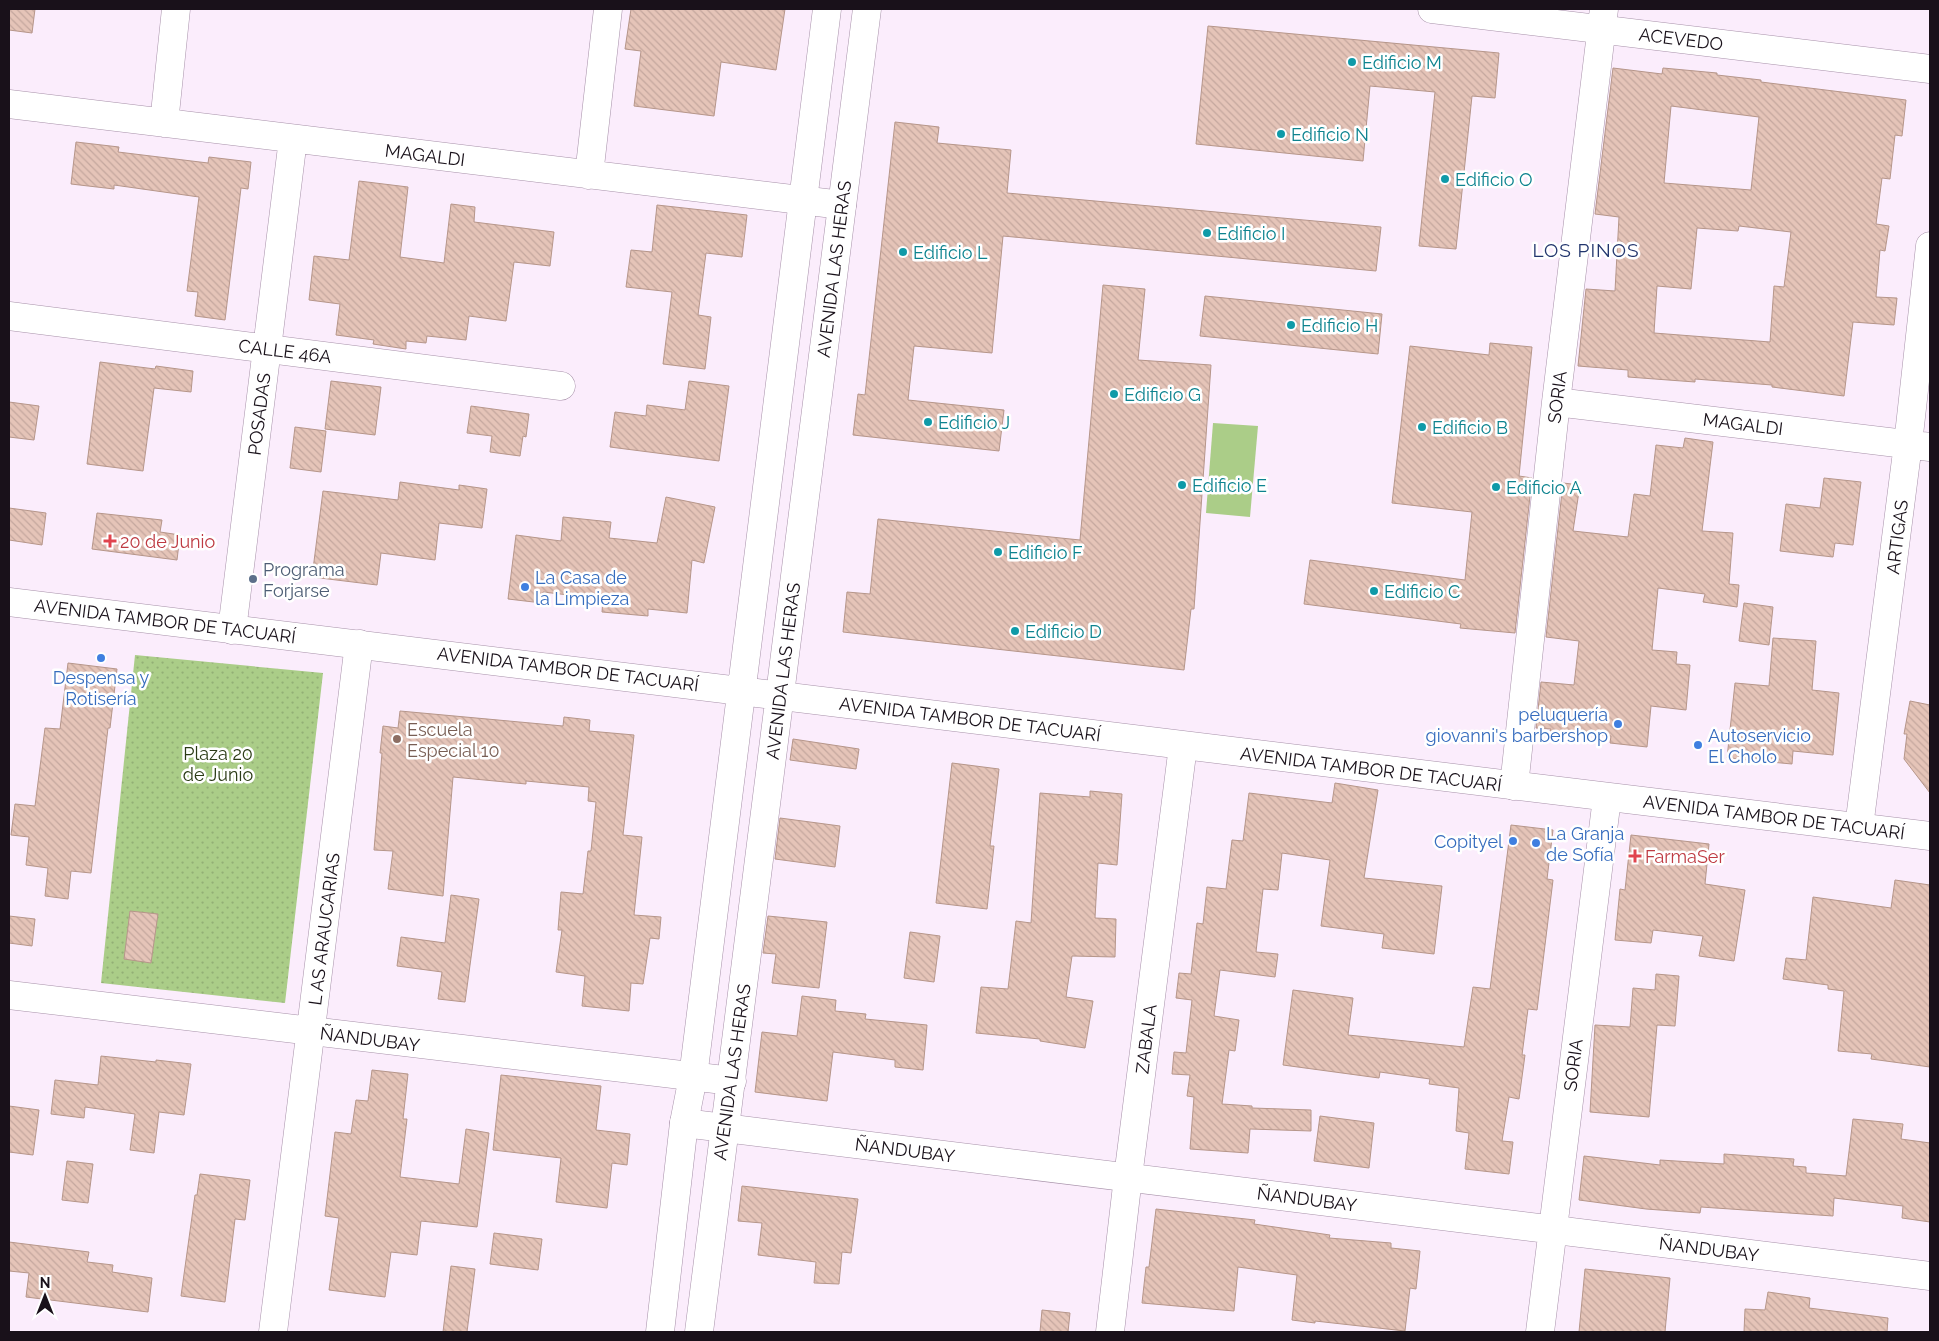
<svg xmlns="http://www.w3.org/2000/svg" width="1939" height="1341" viewBox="0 0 1939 1341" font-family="Raleway,sans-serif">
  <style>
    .green { fill: #abcd88 }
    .park { fill: url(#park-dots) }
    .building { fill: url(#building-back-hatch); stroke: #b6968a; fill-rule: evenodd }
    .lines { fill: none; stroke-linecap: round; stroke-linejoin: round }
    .minor-casing { stroke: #a791a9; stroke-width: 29 }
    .major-casing { stroke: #a791a9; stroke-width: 29 }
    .minor { stroke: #fff; stroke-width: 28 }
    .major { stroke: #fff; stroke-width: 28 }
    .culture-dot { fill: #0f9aa8; stroke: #fff; stroke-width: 2 }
    .health-dot { fill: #e0444e; stroke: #fff; stroke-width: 2 }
    .service-dot { fill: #5c6f8a; stroke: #fff; stroke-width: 2 }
    .shop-dot { fill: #3f7fe0; stroke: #fff; stroke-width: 2 }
    .education-dot { fill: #8d6e63; stroke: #fff; stroke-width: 2 }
    .labels { text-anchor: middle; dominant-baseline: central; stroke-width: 5; stroke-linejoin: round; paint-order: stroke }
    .street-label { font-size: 18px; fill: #19111a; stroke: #fff }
    .culture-label { font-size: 18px; fill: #0d838f; stroke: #fff; text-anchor: start }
    .health-label { font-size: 18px; fill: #be3a42; stroke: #fff; text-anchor: start }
    .service-label { font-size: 18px; fill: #4e5e75; stroke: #fff; text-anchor: start }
    .shop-label { font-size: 18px; fill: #366cbe; stroke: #fff; text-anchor: start }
    .education-label { font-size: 18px; fill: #785e54; stroke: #fff; text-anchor: start }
    .park-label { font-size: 18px; fill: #2b3b16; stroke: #fff }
    .neighbourhood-label { font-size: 19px; letter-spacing: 1px; fill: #22356d; stroke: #fff }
  </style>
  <defs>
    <pattern id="park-dots" width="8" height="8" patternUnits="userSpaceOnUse" patternTransform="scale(1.25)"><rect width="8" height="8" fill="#abcd88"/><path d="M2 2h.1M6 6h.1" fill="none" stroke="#93af75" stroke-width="1.8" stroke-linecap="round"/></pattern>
    <pattern id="building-back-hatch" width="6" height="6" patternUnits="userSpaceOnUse" patternTransform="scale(1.25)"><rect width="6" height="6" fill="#e5c4b8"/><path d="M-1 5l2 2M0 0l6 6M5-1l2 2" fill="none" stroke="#c4a79e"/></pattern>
  </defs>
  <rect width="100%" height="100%" fill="#fbedfc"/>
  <!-- green -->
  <path class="green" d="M 1213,423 L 1258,426 L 1250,517 L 1206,513 Z"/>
  <!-- park -->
  <path class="park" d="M 135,655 L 323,673 L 285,1003 L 101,983 Z"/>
  <!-- building -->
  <path class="building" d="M 9,9 L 35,9 L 32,33 L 9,30 Z
    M 631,9 L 785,9 L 776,70 L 721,62 L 714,116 L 634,106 L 641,51 L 625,49 Z
    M 1208,26 L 1499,53 L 1495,98 L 1472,96 L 1456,249 L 1419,246 L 1435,92 L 1370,86 L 1363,161 L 1196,144 Z
    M 1613,68 L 1662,74 L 1663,68 L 1717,73 L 1717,75 L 1761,80 L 1761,82 L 1906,100 L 1902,136 L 1895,135 L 1890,179 L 1882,178 L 1876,224 L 1889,226 L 1885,251 L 1880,250 L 1876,297 L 1897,298 L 1894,325 L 1853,322 L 1844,396 L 1772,387 L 1772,385 L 1695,379 L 1695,382 L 1628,377 L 1628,370 L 1578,366 L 1586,289 L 1615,291 L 1619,217 L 1595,214 ZM 1671,106 L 1759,117 L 1751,190 L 1664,183 ZM 1739,226 L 1791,232 L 1784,287 L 1774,286 L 1770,342 L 1654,333 L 1657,286 L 1691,289 L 1697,228 L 1738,231 Z
    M 895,122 L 939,127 L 937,143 L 1011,150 L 1007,193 L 1381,227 L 1376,271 L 1003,236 L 992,353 L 914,346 L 908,400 L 1004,410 L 999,451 L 853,435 L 858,394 L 865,395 Z
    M 76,142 L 119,147 L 118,152 L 208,163 L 209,157 L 251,162 L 248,189 L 241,188 L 225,320 L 195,316 L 198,292 L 187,291 L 199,197 L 114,185 L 114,189 L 71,184 Z
    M 359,181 L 408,187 L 400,257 L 444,263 L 451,204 L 475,207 L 474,222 L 554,232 L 550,266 L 514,262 L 506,321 L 469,316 L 466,340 L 427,336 L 426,343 L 406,341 L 406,349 L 373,344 L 374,340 L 336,335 L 340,304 L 309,300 L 314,256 L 349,260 Z
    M 657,205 L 747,215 L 742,257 L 706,253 L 698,315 L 711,317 L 705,369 L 663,364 L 672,292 L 626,287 L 631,250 L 652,252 Z
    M 1103,285 L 1145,289 L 1138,360 L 1211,365 L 1194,609 L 1191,609 L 1184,670 L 843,632 L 847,592 L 870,594 L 878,519 L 1080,540 Z
    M 1205,296 L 1382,314 L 1378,354 L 1200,336 Z
    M 1490,343 L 1532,347 L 1519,476 L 1532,478 L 1515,633 L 1460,628 L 1461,624 L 1304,604 L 1310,560 L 1465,580 L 1472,512 L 1392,503 L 1410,346 L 1489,355 Z
    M 100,362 L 155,369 L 156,366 L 193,371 L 191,392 L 154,388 L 143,471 L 87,464 Z
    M 331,381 L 381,387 L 375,435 L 325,429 Z
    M 689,381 L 729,386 L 719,461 L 610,447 L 615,412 L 646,416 L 647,405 L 685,410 Z
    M 9,402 L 39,406 L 34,440 L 9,437 Z
    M 471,406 L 529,414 L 526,437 L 523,436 L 520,456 L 490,452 L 492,436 L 467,433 Z
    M 295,427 L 326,431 L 321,472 L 290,468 Z
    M 1685,438 L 1713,442 L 1702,531 L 1733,533 L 1729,584 L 1739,585 L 1737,607 L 1703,602 L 1705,594 L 1658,588 L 1652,650 L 1677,652 L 1676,664 L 1690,665 L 1686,710 L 1651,706 L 1647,747 L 1610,743 L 1611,736 L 1550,731 L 1551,729 L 1536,728 L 1541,682 L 1574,685 L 1579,641 L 1546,637 L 1563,483 L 1580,485 L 1573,531 L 1628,537 L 1634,494 L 1650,496 L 1656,445 L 1683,448 Z
    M 1824,478 L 1861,482 L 1853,545 L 1835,543 L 1833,557 L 1780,551 L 1786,504 L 1820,508 Z
    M 400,482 L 459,490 L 459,485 L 487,489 L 482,528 L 439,523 L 435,560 L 381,553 L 377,585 L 312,577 L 323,491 L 398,500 Z
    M 666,497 L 715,507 L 704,563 L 692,560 L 687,613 L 648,609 L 648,616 L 602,612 L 603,599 L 543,592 L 542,603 L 508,599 L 516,535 L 561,541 L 563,517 L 611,522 L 609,538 L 657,543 Z
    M 9,508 L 46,513 L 42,545 L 9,540 Z
    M 97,513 L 162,520 L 160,532 L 180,535 L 177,560 L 92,549 Z
    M 1744,603 L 1773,607 L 1769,645 L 1739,641 Z
    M 1773,638 L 1816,641 L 1812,690 L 1839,693 L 1833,755 L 1793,751 L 1792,764 L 1727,758 L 1735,683 L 1769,686 Z
    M 68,663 L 117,669 L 110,728 L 108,728 L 91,873 L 71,871 L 68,899 L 45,896 L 48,868 L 26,865 L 29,837 L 11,835 L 15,804 L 35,806 L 45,728 L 60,729 Z
    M 1910,701 L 1930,705 L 1930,793 L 1904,759 L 1907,734 L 1904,734 Z
    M 400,711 L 563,726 L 564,717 L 590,720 L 589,731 L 634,735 L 623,835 L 642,837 L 634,915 L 661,917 L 659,939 L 650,938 L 643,984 L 631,983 L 629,1011 L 582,1006 L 585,976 L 556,972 L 562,930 L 558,930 L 561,892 L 583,894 L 588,851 L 591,851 L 596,802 L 588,801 L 589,787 L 526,781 L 526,784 L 453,777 L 443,896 L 388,889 L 393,851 L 374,850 L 382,753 L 380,753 L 383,726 L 398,728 Z
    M 793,739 L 859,749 L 856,769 L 790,760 Z
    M 952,763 L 999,769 L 990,846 L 994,846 L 987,909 L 936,903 Z
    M 1335,783 L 1378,790 L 1364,878 L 1442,886 L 1434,954 L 1382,948 L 1384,934 L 1321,926 L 1330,860 L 1282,853 L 1278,890 L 1263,889 L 1256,952 L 1278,954 L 1275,977 L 1220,970 L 1214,1016 L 1239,1020 L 1235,1051 L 1229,1050 L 1222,1104 L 1252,1106 L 1252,1108 L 1311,1110 L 1311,1131 L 1250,1129 L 1248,1153 L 1190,1149 L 1194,1097 L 1187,1096 L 1190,1075 L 1172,1074 L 1174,1052 L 1186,1053 L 1192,1000 L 1176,998 L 1179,973 L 1191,974 L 1197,923 L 1203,924 L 1207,887 L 1226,889 L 1232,840 L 1243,841 L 1249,793 L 1332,803 Z
    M 1090,791 L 1122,794 L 1117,865 L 1098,863 L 1095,918 L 1116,919 L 1115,957 L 1072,956 L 1066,997 L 1093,1001 L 1085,1048 L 1040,1041 L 1040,1039 L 976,1033 L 981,987 L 1008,989 L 1016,921 L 1031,923 L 1040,793 L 1090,797 Z
    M 780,818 L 840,826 L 835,867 L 775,859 Z
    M 1511,825 L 1553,830 L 1547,879 L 1553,880 L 1537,1010 L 1528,1009 L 1522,1055 L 1525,1055 L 1519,1099 L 1509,1097 L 1502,1141 L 1513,1142 L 1509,1174 L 1465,1169 L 1469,1133 L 1456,1131 L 1459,1088 L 1429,1084 L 1430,1079 L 1380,1072 L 1379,1078 L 1283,1065 L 1293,990 L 1353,998 L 1348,1035 L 1464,1047 L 1473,987 L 1490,989 Z
    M 1631,835 L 1709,844 L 1705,884 L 1745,890 L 1734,961 L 1699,956 L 1703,936 L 1653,930 L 1651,943 L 1615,940 L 1620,889 L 1625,890 Z
    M 1895,880 L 1930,885 L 1930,1067 L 1871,1059 L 1872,1054 L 1838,1051 L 1844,991 L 1828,989 L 1828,985 L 1783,979 L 1786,958 L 1806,960 L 1813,897 L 1891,908 Z
    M 451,895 L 479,899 L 465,1002 L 438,999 L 442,972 L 397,966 L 401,937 L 445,943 Z
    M 130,911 L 158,914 L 151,963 L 124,959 Z
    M 9,916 L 35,919 L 32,946 L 9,943 Z
    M 768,916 L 827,922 L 819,988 L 772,983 L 776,954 L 763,953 Z
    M 910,932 L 940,936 L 934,982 L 904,978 Z
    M 1656,974 L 1679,976 L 1675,1026 L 1657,1025 L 1649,1117 L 1590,1112 L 1595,1025 L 1630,1027 L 1633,988 L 1655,990 Z
    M 802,996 L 836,1000 L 835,1011 L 866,1014 L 865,1019 L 927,1025 L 923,1070 L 895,1067 L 895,1060 L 833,1052 L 827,1101 L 755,1092 L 762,1032 L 797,1036 Z
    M 101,1056 L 156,1062 L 156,1060 L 191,1064 L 184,1115 L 159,1112 L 154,1153 L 130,1150 L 135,1114 L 85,1107 L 84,1118 L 51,1114 L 55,1080 L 98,1085 Z
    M 372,1070 L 408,1074 L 403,1119 L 407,1119 L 400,1177 L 459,1184 L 466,1129 L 489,1133 L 477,1227 L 421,1221 L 417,1255 L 391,1252 L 385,1297 L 329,1290 L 339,1218 L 325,1216 L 335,1132 L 351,1134 L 356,1100 L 368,1101 Z
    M 501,1075 L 601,1086 L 596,1130 L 630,1134 L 627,1165 L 612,1163 L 607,1208 L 556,1202 L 561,1158 L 493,1150 Z
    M 9,1106 L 39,1110 L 33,1155 L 9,1152 Z
    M 1320,1116 L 1374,1123 L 1369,1168 L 1314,1161 Z
    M 1853,1119 L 1903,1124 L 1901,1139 L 1930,1143 L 1930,1222 L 1902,1218 L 1903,1206 L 1834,1198 L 1833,1216 L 1701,1207 L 1700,1213 L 1646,1209 L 1579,1200 L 1584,1156 L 1660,1165 L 1660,1160 L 1724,1164 L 1724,1154 L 1794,1159 L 1793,1166 L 1806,1167 L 1806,1173 L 1846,1176 Z
    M 67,1161 L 93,1164 L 88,1203 L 62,1200 Z
    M 200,1174 L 250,1180 L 245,1220 L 235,1219 L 225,1302 L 181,1296 L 195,1195 L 197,1195 Z
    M 742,1186 L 858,1199 L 851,1253 L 842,1252 L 839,1284 L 814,1283 L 816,1262 L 758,1255 L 762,1223 L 738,1221 Z
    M 1156,1209 L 1255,1220 L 1254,1224 L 1330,1235 L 1329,1238 L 1391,1243 L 1391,1248 L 1420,1251 L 1416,1289 L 1410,1288 L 1405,1331 L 1315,1321 L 1315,1323 L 1292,1320 L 1297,1275 L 1238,1267 L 1234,1311 L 1142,1303 L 1146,1267 L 1149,1267 Z
    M 494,1233 L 542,1239 L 538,1270 L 490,1264 Z
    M 9,1242 L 89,1252 L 87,1262 L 113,1265 L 112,1272 L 152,1278 L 148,1312 L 26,1297 L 29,1273 L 9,1271 Z
    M 451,1266 L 475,1269 L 467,1332 L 443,1332 Z
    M 1585,1269 L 1670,1278 L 1665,1332 L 1579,1332 Z
    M 1768,1292 L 1810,1298 L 1809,1308 L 1888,1318 L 1887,1332 L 1744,1332 L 1745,1309 L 1765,1310 Z
    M 1042,1310 L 1070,1313 L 1068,1332 L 1040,1332 Z"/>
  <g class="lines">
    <defs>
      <path id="minor" d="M 1432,9 L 1930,69
        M 9,104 L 842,205
        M 164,123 L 176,9
        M 589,175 L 608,9
        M 9,316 L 561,386
        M 1556,402 L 1930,447
        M 232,630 L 293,139
        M 1514,786 L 1556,402 L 1604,9
        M 1859,827 L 1908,444 L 1930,246
        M 9,995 L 732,1081
        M 684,1123 L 1930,1276
        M 273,1332 L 359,644
        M 1110,1332 L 1128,1177 L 1183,746
        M 1540,1332 L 1607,798"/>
      <path id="major" d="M 9,602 L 1930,836
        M 660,1332 L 684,1123 L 693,1077 L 827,9
        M 699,1332 L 867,9"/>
    </defs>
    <!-- minor casing -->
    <use href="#minor" class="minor-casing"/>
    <!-- major casing -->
    <use href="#major" class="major-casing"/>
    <!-- minor -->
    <use href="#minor" class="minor"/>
    <!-- major -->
    <use href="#major" class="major"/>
  </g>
  <!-- markers -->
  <g class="culture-dot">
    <circle cx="1352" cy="62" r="5"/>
    <circle cx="1281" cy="134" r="5"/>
    <circle cx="1445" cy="179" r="5"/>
    <circle cx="1207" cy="233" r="5"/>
    <circle cx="903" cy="252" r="5"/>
    <circle cx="1291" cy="325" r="5"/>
    <circle cx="1114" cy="394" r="5"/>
    <circle cx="928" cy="422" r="5"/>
    <circle cx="1422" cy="427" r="5"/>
    <circle cx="1182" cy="485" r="5"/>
    <circle cx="1496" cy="487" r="5"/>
    <circle cx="998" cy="552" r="5"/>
    <circle cx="1374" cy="591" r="5"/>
    <circle cx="1015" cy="631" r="5"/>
  </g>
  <g class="health-dot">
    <path d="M107.5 533.5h5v5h5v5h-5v5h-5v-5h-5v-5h5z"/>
    <path d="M1632.5 848.5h5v5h5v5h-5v5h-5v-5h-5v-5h5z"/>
  </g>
  <circle class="service-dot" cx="253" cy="579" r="5"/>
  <g class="shop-dot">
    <circle cx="525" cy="587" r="5"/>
    <circle cx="101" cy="658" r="5"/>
    <circle cx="1618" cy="724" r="5"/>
    <circle cx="1698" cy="745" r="5"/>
    <circle cx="1513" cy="841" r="5"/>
    <circle cx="1536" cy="843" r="5"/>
  </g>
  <circle class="education-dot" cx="397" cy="739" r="5"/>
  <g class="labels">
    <!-- street labels -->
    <g class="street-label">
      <text transform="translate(1681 39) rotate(7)">ACEVEDO</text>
      <text transform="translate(425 155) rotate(7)">MAGALDI</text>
      <text transform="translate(834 269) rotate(-83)">AVENIDA LAS HERAS</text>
      <text transform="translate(285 351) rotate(7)">CALLE 46A</text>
      <text transform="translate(1557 397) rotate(-83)">SORIA</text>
      <text transform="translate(259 414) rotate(-83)">POSADAS</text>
      <text transform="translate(1743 424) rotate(7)">MAGALDI</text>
      <text transform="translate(1897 537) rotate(-83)">ARTIGAS</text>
      <text transform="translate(165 621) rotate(7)">AVENIDA TAMBOR DE TACUARÍ</text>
      <text transform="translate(568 669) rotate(7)">AVENIDA TAMBOR DE TACUARÍ</text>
      <text transform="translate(783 671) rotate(-83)">AVENIDA LAS HERAS</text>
      <text transform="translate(970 719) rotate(7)">AVENIDA TAMBOR DE TACUARÍ</text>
      <text transform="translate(1371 769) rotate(7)">AVENIDA TAMBOR DE TACUARÍ</text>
      <text transform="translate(1774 817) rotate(7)">AVENIDA TAMBOR DE TACUARÍ</text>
      <text transform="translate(324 929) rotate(-83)">L AS ARAUCARIAS</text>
      <text transform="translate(370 1039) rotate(7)">ÑANDUBAY</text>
      <text transform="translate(1146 1039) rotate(-83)">ZABALA</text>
      <text transform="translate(1573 1065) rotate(-83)">SORIA</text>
      <text transform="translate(732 1072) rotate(-82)">AVENIDA LAS HERAS</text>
      <text transform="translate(905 1150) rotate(7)">ÑANDUBAY</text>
      <text transform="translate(1307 1199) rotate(7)">ÑANDUBAY</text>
      <text transform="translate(1709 1249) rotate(7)">ÑANDUBAY</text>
    </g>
    <!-- culture labels -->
    <g class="culture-label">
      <text x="1362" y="62">Edificio M</text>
      <text x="1291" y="134">Edificio N</text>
      <text x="1455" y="179">Edificio O</text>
      <text x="1217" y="233">Edificio I</text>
      <text x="913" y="252">Edificio L</text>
      <text x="1301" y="325">Edificio H</text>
      <text x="1124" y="394">Edificio G</text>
      <text x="938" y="422">Edificio J</text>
      <text x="1432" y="427">Edificio B</text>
      <text x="1192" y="485">Edificio E</text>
      <text x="1506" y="487">Edificio A</text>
      <text x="1008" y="552">Edificio F</text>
      <text x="1384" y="591">Edificio C</text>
      <text x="1025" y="631">Edificio D</text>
    </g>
    <!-- health labels -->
    <g class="health-label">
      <text x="120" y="541">20 de Junio</text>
      <text x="1645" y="856">FarmaSer</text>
    </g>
    <!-- service labels -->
    <g class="service-label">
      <text x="263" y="569">Programa<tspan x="263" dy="21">Forjarse</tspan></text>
    </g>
    <!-- shop labels -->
    <g class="shop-label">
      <text x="535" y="577">La Casa de<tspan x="535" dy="21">la Limpieza</tspan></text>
      <text x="101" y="677" text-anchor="middle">Despensa y<tspan x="101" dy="21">Rotisería</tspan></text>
      <text x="1608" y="714" text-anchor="end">peluquería<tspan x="1608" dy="21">giovanni's barbershop</tspan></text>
      <text x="1708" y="735">Autoservicio<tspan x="1708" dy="21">El Cholo</tspan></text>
      <text x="1546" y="833">La Granja<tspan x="1546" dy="21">de Sofía</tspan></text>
      <text x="1503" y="841" text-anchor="end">Copityel</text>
    </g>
    <!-- education labels -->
    <g class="education-label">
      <text x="407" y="729">Escuela<tspan x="407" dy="21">Especial 10</tspan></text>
    </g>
    <!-- park labels -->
    <g class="park-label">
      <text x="218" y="753">Plaza 20<tspan x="218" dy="21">de Junio</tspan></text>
    </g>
    <!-- neighbourhood labels -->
    <g class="neighbourhood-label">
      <text x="1586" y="250">LOS PINOS</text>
    </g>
  </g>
  <!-- border -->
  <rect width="1939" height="1341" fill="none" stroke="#19111a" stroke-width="20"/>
  <!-- north arrow -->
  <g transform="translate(45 1296)" stroke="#ffffff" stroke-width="4" paint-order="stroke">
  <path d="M0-4L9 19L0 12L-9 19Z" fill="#19111a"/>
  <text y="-8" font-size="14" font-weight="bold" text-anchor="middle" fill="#19111a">N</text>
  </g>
</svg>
